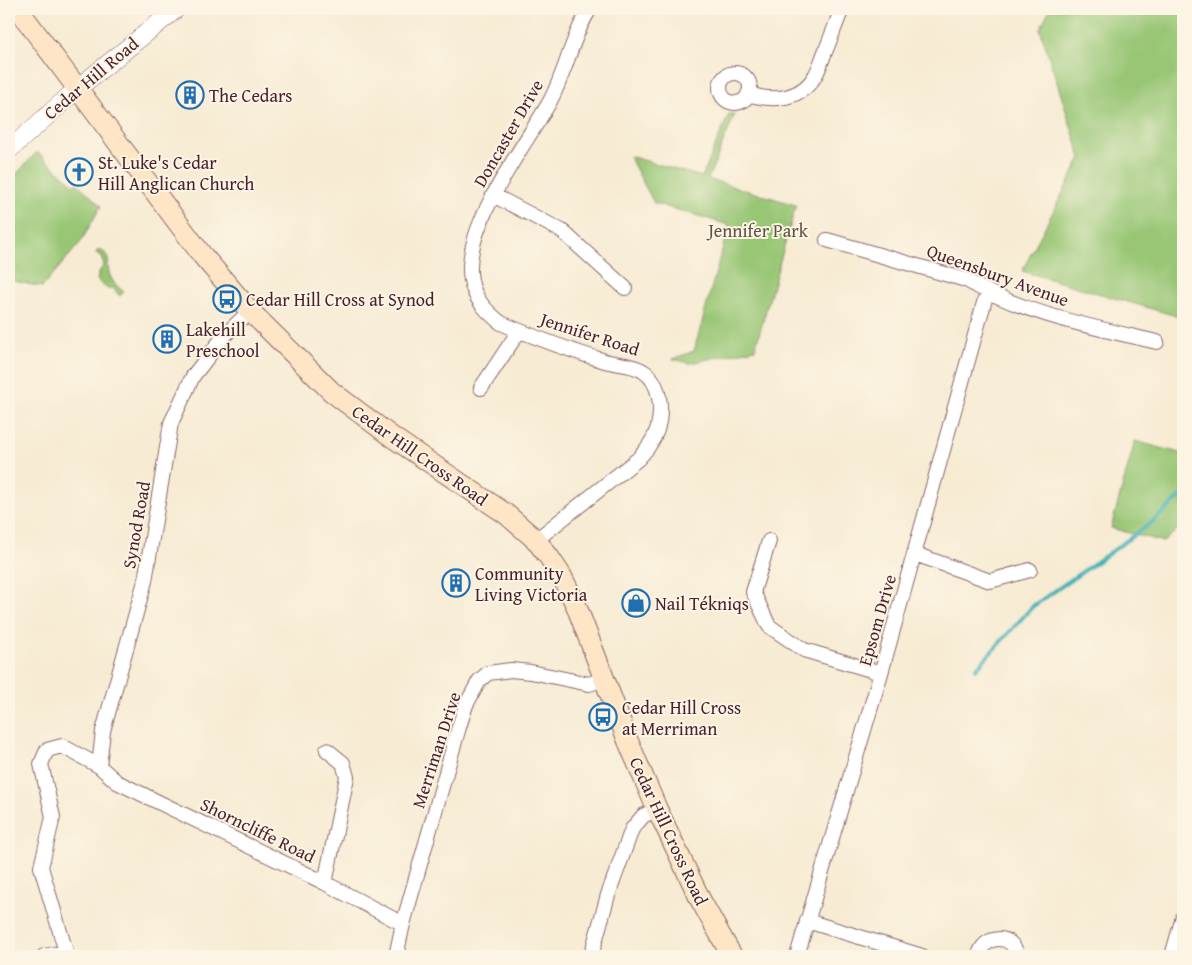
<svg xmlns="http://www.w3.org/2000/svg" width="1192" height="965" font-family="'Gentium Book Plus',serif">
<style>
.green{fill:#98c674;stroke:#717250}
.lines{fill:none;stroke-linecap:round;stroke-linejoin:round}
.stream{stroke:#42b2b8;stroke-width:4}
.minor-casing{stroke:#876666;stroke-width:16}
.tertiary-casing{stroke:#876666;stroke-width:19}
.secondary-casing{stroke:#876666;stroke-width:22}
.minor{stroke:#fff;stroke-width:14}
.tertiary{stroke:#fff;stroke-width:18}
.secondary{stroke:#fde5c5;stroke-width:20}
.labels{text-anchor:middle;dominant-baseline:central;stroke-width:4;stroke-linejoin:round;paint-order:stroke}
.street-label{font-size:18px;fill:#4a1f2b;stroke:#fcf5e5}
.poi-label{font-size:18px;fill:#4a1f2b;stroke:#fcf5e5;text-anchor:start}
.park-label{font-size:18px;fill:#615141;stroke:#fcf5e5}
</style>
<rect width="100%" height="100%" fill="#fcf5e5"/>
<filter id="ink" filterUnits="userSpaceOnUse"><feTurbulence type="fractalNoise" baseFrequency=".02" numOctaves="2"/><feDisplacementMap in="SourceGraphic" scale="10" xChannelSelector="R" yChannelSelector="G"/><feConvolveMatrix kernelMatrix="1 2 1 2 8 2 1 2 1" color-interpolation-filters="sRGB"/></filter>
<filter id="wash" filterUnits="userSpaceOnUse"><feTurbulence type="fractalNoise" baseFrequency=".0096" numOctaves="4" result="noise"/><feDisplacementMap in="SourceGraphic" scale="20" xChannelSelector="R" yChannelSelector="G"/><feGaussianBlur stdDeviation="1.12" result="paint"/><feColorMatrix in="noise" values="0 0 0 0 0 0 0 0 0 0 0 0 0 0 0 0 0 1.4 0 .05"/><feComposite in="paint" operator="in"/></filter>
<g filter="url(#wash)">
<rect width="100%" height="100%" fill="#f7ebd3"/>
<path class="green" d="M1050,9h133v309l-161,-47 59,-113 -41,-129z
M729,114h6l-27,65 88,26 -41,144 -65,14 -17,-4 21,-8 35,-126 -75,-22 -25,-47 73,21z
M37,152l37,33 3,-2 24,23 -21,37 -38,44 -33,-7v-98z
M98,250c15,3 8,16 12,26 3,7 8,11 14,16l-4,4 -8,-9 -3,3 -12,-10 3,-10 4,-4 -2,-10 -6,-3z
M1135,441l48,13v71l-20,17 -52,-14z"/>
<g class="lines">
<path class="stream" d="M976,669l57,-63 78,-54 41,-30 31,-27"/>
</g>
</g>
<g filter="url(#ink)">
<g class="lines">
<g class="minor-casing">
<path id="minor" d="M720 88a15 15 0 1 1 30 0a15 15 0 1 1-30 0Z
M748,94c26,8 54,6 68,-20 4,-7 6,-15 9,-22 6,-14 11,-29 17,-43
M493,195l69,36 63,57
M827,240l139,40c57,34 127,47 191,62
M481,388l38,-57
M536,540l102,-81c8,-9 15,-17 19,-29 6,-19 4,-48 -14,-59 -12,-8 -28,-6 -41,-11 -34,-10 -68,-23 -101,-37 -14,-11 -27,-24 -30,-43 -10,-52 53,-133 78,-177 17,-30 22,-65 41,-94
M769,541l-16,51 16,34 35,24 77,23
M915,554l75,27 40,-11
M99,766l4,-35 42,-150 26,-158 22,-47 32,-41 25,-24
M325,883l22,-106 -4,-14 -16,-13
M807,921l115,35
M44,956l22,-4 -25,-85 12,-50 -12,-53 6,-14 15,-4 37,20 18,16 208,101 78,41
M396,956l7,-32 56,-197 7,-22 13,-24 9,-8 23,-3 20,2 58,12 15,-5
M591,956l17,-61 24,-66 11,-13 14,-7
M797,956l84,-283 106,-381
M979,956c4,-22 35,-23 38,0
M1172,956l11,-39"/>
</g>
<g class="tertiary-casing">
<path id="tertiary" d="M9,150l69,-62 98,-79"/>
</g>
<g class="secondary-casing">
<path id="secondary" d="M18,9l184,246 48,56 82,81 60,45 114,77 30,26 13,17 12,18 15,30 52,136 29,68 44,92 31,55"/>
</g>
<use href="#minor" class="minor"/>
<use href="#tertiary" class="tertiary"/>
<use href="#secondary" class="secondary"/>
</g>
</g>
<defs>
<g id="building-ring" transform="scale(1.4375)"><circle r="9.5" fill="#fcf5e5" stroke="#1f6fb2" stroke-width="1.5"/><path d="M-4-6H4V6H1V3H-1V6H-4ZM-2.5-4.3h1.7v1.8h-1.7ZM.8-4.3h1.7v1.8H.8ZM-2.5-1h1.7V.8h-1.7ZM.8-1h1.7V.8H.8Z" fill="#1f6fb2"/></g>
<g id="church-ring" transform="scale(1.4375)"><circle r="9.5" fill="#fcf5e5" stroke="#1f6fb2" stroke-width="1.5"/><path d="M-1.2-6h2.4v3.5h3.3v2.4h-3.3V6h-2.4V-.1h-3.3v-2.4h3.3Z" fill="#1f6fb2"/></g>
<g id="bus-ring" transform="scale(1.4375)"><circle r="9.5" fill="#fcf5e5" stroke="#1f6fb2" stroke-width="1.5"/><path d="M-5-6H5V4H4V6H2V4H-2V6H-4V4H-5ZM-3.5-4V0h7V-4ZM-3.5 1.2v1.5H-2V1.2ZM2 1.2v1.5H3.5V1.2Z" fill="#1f6fb2"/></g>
<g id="shop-ring" transform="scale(1.4375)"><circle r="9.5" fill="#fcf5e5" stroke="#1f6fb2" stroke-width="1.5"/><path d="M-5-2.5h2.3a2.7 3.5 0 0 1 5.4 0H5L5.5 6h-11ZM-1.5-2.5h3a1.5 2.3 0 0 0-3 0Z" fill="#1f6fb2"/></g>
</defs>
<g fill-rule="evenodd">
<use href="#building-ring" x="190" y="95"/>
<use href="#church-ring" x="79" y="172"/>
<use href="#bus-ring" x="227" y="299"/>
<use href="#building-ring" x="167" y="339"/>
<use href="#building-ring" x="456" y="583"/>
<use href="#shop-ring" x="636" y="603"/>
<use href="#bus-ring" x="603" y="717"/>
</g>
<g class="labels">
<g class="street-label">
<text transform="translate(91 78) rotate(-40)">Cedar Hill Road</text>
<text transform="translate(508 133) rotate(-60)">Doncaster Drive</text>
<text transform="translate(998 275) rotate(20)">Queensbury Avenue</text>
<text transform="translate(590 334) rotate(18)">Jennifer Road</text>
<text transform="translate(420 455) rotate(35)">Cedar Hill Cross Road</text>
<text transform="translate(136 525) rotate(-80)">Synod Road</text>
<text transform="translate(877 620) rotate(-74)">Epsom Drive</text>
<text transform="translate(436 750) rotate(-72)">Merriman Drive</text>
<text transform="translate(258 830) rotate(26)">Shorncliffe Road</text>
<text transform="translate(669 831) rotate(65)">Cedar Hill Cross Road</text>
</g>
<g class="poi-label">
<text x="209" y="95">The Cedars</text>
<text x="98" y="162">St. Luke's Cedar<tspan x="98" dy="21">Hill Anglican Church</tspan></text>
<text x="246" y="299">Cedar Hill Cross at Synod</text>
<text x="186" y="329">Lakehill<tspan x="186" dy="21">Preschool</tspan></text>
<text x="475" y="573">Community<tspan x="475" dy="21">Living Victoria</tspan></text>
<text x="655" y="603">Nail Tékniqs</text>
<text x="622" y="707">Cedar Hill Cross<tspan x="622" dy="21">at Merriman</tspan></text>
</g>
<g class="park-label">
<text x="758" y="230">Jennifer Park</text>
</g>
</g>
<rect width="1192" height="965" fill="none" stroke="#fcf5e5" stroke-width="30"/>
</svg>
